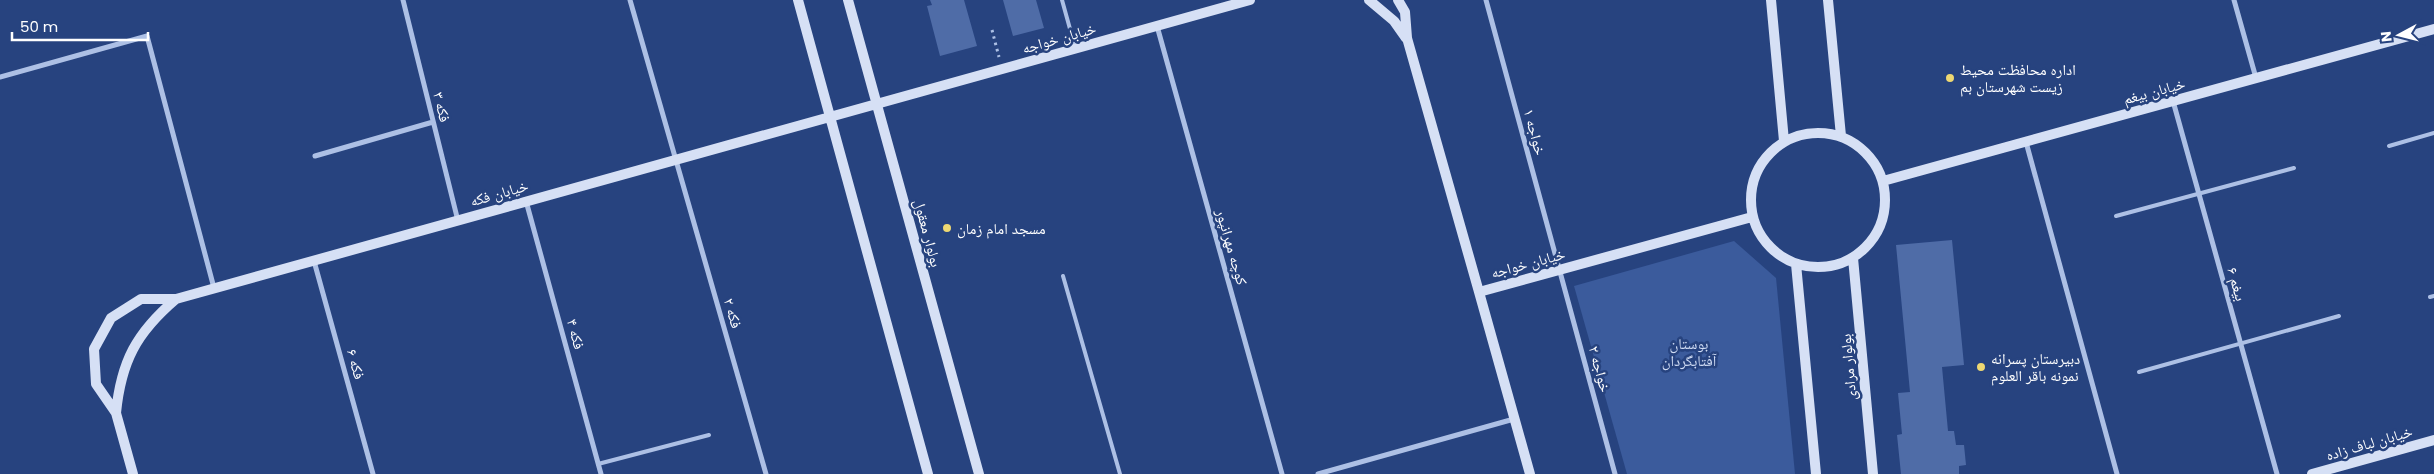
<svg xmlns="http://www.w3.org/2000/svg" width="2434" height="474" font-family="Poppins,'Noto Naskh Arabic',sans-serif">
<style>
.green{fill:#3b5b9c}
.building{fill:#4f6ca7}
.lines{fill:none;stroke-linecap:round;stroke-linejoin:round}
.path{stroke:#adc0e5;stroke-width:3;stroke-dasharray:2.5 4;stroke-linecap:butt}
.lane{stroke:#adc0e5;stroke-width:4}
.street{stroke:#adc0e5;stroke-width:5}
.secondary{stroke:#d6e0f5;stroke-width:10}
.poi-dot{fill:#eed872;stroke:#27437f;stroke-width:2}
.labels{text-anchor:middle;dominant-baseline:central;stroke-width:5;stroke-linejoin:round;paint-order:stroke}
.street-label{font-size:15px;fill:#fff;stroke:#27437f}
.poi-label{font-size:15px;fill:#fff;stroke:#27437f;text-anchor:start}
.park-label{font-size:15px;fill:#d0dcf4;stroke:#27437f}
</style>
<rect width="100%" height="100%" fill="#27437f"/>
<path class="green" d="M1734,241l42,37 19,196h-168l-53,-188z"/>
<path class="building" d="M930,0h34l13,46 -37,10 -13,-50 5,-1z
M1003,0h33l8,28 -31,8z
M1952,240l12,125 -22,2 6,64h6l2,14h8l2,20 -7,1v8h-58l-4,-39 5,-1 -4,-41 12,-1 -14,-147z"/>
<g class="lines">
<path class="path" d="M992,30l7,27"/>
<path class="lane" d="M1062,0l13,47
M2389,146l45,-13
M2116,216l178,-48
M1063,276l57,198
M2430,297l4,-1
M2139,372l200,-56
M598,464l111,-29"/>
<path class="street" d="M403,0l55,221
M630,0l136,474
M1486,0l129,474
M2234,0l22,78
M1157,26l125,448
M0,77l147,-41 67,252
M2173,101l104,373
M2026,142l91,332
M315,156l118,-34
M526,201l75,273
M314,261l59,213
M1318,474l196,-55"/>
<path class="secondary" d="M798,0l130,474
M848,0l131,474
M1369,0l25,21 12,17
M1398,0l7,12 2,26 72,254 273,-75
M1771,0l13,141
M1828,0l13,136
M1751 200a67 67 0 1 1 134 0a67 67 0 1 1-134 0Z
M1883,181l551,-152
M1853,258l20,216
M1796,264l20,210
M1479,292l51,182
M116,413c5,-51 20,-80 60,-114
M133,474l-17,-61 -20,-29 -2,-35 17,-31 30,-19h35l1074,-299
M2312,474l122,-34"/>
</g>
<g class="poi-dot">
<circle cx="1950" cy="78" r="5"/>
<circle cx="947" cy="228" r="5"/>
<circle cx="1981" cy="367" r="5"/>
</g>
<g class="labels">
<g class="street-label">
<text transform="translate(1059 38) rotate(-16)">خیابان خواجه</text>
<text transform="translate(2154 91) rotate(-15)">خیابان بیغم</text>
<text transform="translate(442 107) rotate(76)">فکه ۳</text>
<text transform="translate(1535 132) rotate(75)">خواجه ۱</text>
<text transform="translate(499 193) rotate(-16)">خیابان فکه</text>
<text transform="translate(928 233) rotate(75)">بولوار معقول</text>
<text transform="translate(1232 247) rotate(74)">کوچه مهرانپور</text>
<text transform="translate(1528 263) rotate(-15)">خیابان خواجه</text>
<text transform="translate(2237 284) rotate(74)">بیغم ۶</text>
<text transform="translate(733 313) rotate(74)">فکه ۲</text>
<text transform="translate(576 334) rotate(75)">فکه ۴</text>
<text transform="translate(356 364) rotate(74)">فکه ۶</text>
<text transform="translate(1848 367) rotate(-95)">بولوار مرادی</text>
<text transform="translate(1600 369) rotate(75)">خواجه ۲</text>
<text transform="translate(2369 443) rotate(-16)">خیابان لباف زاده</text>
</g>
<g class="poi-label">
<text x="1960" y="69">اداره محافظت محیط<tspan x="1960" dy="17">زیست شهرستان بم</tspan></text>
<text x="957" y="228">مسجد امام زمان</text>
<text x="1991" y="358">دبیرستان پسرانه<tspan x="1991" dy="17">نمونه باقر العلوم</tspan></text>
</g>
<g class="park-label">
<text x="1689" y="343">بوستان<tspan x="1689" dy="17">آفتابگردان</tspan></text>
</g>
</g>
<g transform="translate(2399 35) rotate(263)" stroke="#27437f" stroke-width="4" paint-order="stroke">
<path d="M0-4L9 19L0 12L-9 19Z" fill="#ffffff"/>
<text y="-8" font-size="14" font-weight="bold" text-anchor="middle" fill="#ffffff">N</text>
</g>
<path d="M12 32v8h136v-8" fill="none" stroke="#ffffff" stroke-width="2.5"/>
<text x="20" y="32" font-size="15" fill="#ffffff" stroke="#27437f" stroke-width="4" paint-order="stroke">50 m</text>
</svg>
